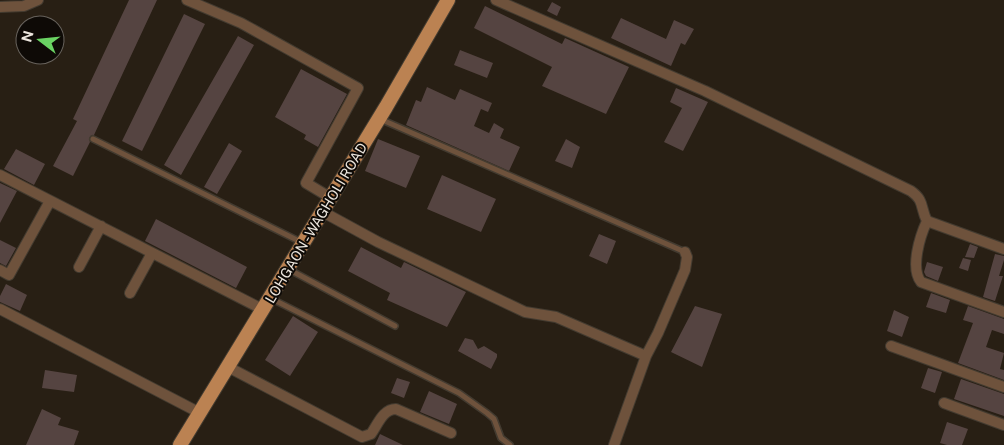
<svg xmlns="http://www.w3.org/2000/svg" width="1004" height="445" font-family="'Public Sans',sans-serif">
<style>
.building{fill:#554441}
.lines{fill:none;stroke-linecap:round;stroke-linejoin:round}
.service-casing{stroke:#433b30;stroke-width:8}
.minor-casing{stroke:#433b30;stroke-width:12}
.primary-casing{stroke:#433b30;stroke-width:16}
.service{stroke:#6e523c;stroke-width:5}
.minor{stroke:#6e523c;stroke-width:10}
.primary{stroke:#bb8252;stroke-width:14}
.labels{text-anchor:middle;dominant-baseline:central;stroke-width:4;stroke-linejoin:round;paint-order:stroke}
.street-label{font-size:14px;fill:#ece6de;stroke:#0e0a06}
</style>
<rect width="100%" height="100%" fill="#281f14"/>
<path class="building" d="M129,0h28l-63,135 -5,3 1,4 -17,34 -20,-10 24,-45 -4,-2z
M552,2l9,5 -4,9 -10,-5z
M485,6l77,38 3,-6 64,29 -23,47 -64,-28 10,-19 -78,-39z
M184,14l21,10 -63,127 -20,-10z
M621,18l45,21 8,-19 20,9 -9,16 -4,-2 -10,23 -60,-28z
M238,36l16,9 -73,130 -17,-10z
M460,50l33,13 -6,15 -33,-13z
M301,69l46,25 -29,53 -14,-8 2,-4 -31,-18z
M427,87l28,13 5,-11 32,14 -4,9 -7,-3 -7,17 15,7 5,-10 10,6 -4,9 20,9 -11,24 -103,-46 10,-25 5,2z
M676,88l32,14 -25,49 -19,-9 18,-34 -12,-6z
M378,139l42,17 -14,32 -41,-17z
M566,139l14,8 -8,21 -17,-7z
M229,143l13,8 -25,43 -13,-7z
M16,149l29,15 -11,21 -30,-16z
M442,175l54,24 -15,33 -54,-23z
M0,183l17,8 -17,32z
M156,219l91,48 -11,21 -91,-47z
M599,234l17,7 -9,23 -18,-8z
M0,240l16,8 -10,18 -6,-3z
M970,244l8,3 -4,11 -9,-1z
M361,247l40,21 3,-6 62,30 -19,35 -60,-27 3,-7 -42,-22z
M995,254l9,2v4l-5,16h4l-8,25 -12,-4z
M963,258l8,2 -3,11 -9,-3z
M927,262l16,5 -5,14 -12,-5 -2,-4z
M6,284l21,11 -7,16 -20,-9v-6z
M931,293l19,7 -4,13 -20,-6z
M695,306l27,8 -20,53 -31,-15z
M968,306l36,13v15l-12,-4 -6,17 18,6 -4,16 4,1v10l-46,-17 15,-40 -10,-3z
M894,310l15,7 -7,20 -15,-6z
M293,316l25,16 -28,44 -25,-16z
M465,338l8,2 5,9 6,-3 13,8v3l-6,12 -33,-18z
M928,368l14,4 -7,21 -14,-5z
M45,370l32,5 -3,17 -32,-4z
M397,378l13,4 -6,16 -13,-5z
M961,379l43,15v22l-50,-17z
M429,391l28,13 -8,20 -29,-12z
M42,409l19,9 -3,7 21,6 -5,14h-48z
M947,422l21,7 -6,16h-15l-7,-2z
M380,434l23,11h-28z"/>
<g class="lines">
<g class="service-casing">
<path id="service" d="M380,119l305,133
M93,139l210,104
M288,269l107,57
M272,299l187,94 28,20 7,6 7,19 9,7"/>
</g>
<g class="minor-casing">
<path id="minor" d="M187,0l54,23 117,65 -52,95 25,15
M496,0l209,91 206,100c14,10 9,17 16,30l77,28
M0,7l24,-1 14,-6
M0,175l264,135
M323,212l55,30 147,70 31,5 90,39 12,-23 27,-63 2,-13 -2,-5
M927,221c-7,15 -17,47 -6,61l83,30
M79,267l22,-41
M0,270l9,5 41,-74
M130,293l22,-40
M0,309l200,104
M891,346l113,41
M228,367l134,70 9,-3c7,-10 12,-25 25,-25l55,24
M944,403l60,22
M614,445l32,-89"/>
</g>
<g class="primary-casing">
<path id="primary" d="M180,445l206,-338 62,-107"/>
</g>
<use href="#service" class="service"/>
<use href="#minor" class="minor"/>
<use href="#primary" class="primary"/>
</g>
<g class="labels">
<g class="street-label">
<text transform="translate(316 223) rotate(-59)">LOHGAON - WAGHOLI ROAD</text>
</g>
</g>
<g transform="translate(40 40) rotate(286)"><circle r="24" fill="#0e0a06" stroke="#67625c"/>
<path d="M0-4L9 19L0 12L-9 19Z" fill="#6ad363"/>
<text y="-8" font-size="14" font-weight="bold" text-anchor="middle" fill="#ece6de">N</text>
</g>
</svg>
